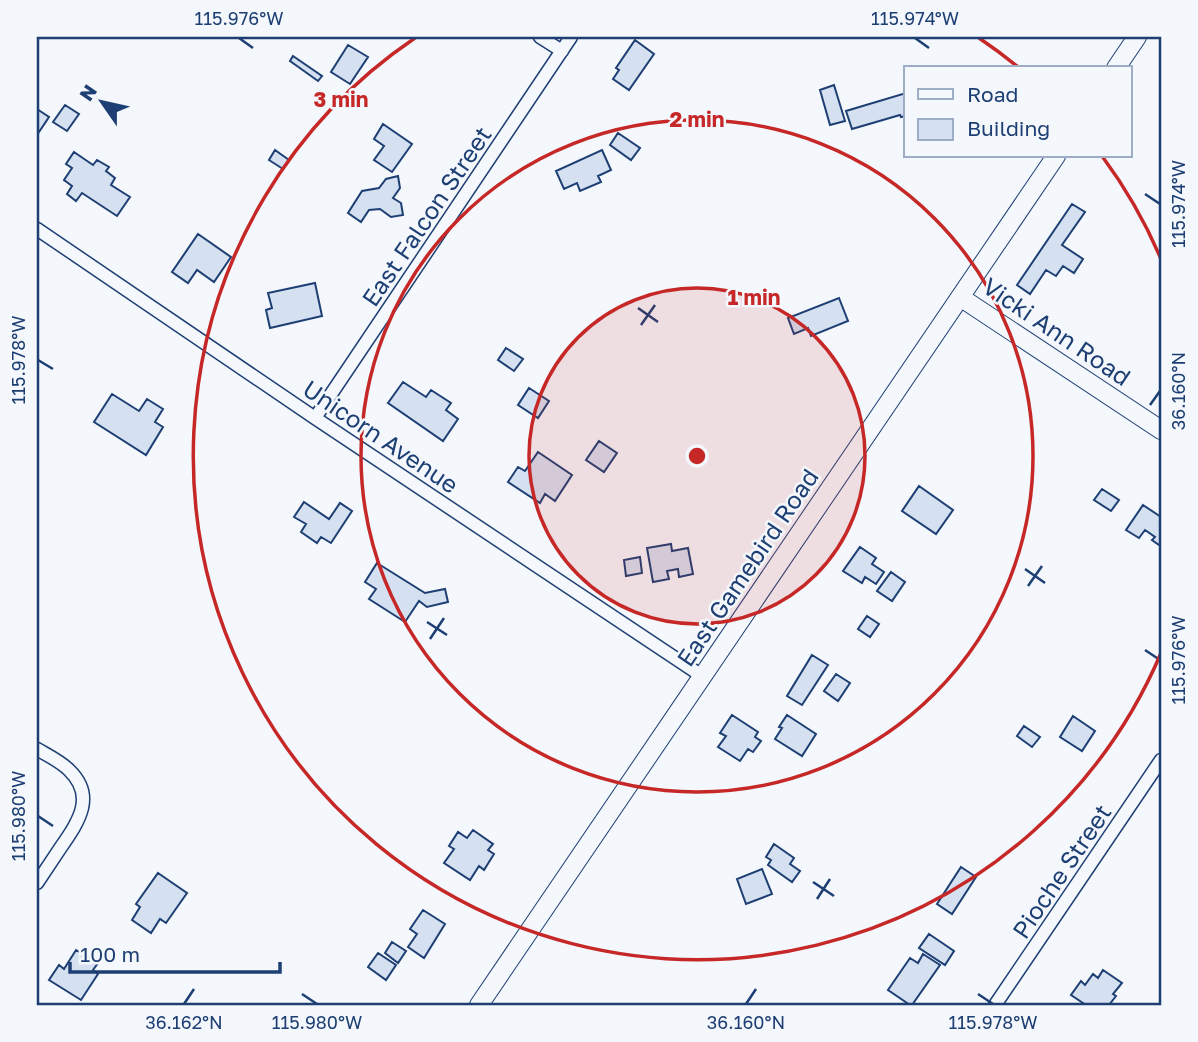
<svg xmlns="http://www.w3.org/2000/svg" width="1198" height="1042" font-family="'Golos Text',sans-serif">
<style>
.building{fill:#d5e0f0;stroke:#1d3f73;stroke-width:2}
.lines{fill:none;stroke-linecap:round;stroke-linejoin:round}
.street-casing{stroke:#1d3f73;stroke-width:15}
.secondary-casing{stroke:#1d3f73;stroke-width:20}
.street{stroke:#f4f7fb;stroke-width:12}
.secondary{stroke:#f4f7fb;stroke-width:18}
.ticks{fill:none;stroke:#1d3f73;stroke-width:2.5}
.ring{fill:none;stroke:#c62828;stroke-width:3.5}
.labels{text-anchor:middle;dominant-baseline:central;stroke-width:5;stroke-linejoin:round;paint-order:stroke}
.street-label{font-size:24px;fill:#1d3f73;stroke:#f4f7fb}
.centre{fill:#c62828;stroke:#f4f7fb;stroke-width:3.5}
.ring-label{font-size:21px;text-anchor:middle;font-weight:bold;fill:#c62828;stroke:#f4f7fb;stroke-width:5;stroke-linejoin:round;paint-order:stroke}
.neatline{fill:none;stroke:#1d3f73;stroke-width:2.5}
.ticks-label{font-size:18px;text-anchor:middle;fill:#1d3f73}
</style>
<rect width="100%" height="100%" fill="#f4f7fb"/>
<path class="building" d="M635,40l19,14 -25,36 -16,-11 6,-9 -3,-2z
M348,45l20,12 -18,27 -19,-12z
M293,56l29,20 -4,5 -28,-20z
M834,85l11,36 -15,4 -10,-35z
M906,93v23l-5,1 -1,-2 -48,14 -6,-18z
M65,105l14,9 -12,17 -14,-9z
M37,109l12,8 -12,18z
M383,124l29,20 -20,28 -18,-12 10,-14 -10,-7z
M618,133l22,15 -9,12 -21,-15z
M275,150l14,10 -6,9 -14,-9z
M602,150l9,20 -13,6 3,6 -21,9 -3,-8 -13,6 -8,-18z
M74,152l19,13 4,-5 12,7 -3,4 9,7 -4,7 19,12 -13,19 -35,-23 -6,8 -9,-7 5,-8 -8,-6 8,-12 -6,-4z
M398,176l2,12 -7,10 8,5 2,12 -12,2 -11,-8 -11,1 -8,12 -13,-9 14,-22 17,-3 7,-9z
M1072,204l13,8 -23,33 21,14 -9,14 -11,-7 -7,10 -10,-6 -16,24 -13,-9z
M198,234l33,23 -17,25 -17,-12 -9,13 -16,-11z
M315,283l7,33 -52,12 -4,-18 6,-2 -4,-15z
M839,298l9,23 -37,15 -3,-8 -14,6 -6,-16z
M506,348l17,11 -9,12 -16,-11z
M403,382l23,15 5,-7 20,13 -5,7 12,9 -15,22 -55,-38z
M529,388l20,13 -11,17 -20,-13z
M112,394l27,17 8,-12 16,10 -8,13 8,5 -17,28 -52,-33z
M599,441l18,12 -13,19 -18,-12z
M538,452l34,23 -17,26 -10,-7 -5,9 -32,-21 10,-15 7,4z
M919,486l34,24 -17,24 -34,-23z
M1102,489l17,11 -8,11 -17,-11z
M304,502l25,17 11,-16 12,8 -21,32 -10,-6 -4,6 -16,-11 5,-8 -12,-7z
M1143,505l18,12v26l-2,2 -7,-5 3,-3 -10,-7 -6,8 -13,-8z
M671,544l1,7 16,-3 5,26 -14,3 -1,-8 -11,2 2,8 -16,3 -6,-34z
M860,547l16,11 -4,6 12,8 -8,12 -11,-7 -3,6 -19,-12z
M640,557l2,16 -16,3 -2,-16z
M377,563l48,30 20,-4 3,13 -21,5 -8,-6 -14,21 -36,-23 7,-10 -11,-7z
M891,572l14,10 -13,19 -15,-10z
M867,616l12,8 -9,13 -12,-8z
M812,655l16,10 -26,40 -15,-9z
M836,674l14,9 -12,18 -14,-10z
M732,715l26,17 -3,5 6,4 -8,11 -5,-3 -8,12 -22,-14 8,-11 -6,-3z
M787,715l29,19 -14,22 -27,-17 7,-11 -3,-1z
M1073,716l22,15 -13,20 -22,-14z
M1024,726l16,11 -8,10 -15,-11z
M473,830l20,14 -5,6 6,4 -10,16 -5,-4 -9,14 -26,-17 10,-14 -5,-3 9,-14 9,6z
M774,844l20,14 -4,6 10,7 -8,11 -24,-17 3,-5 -5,-3z
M961,867l15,10 -24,37 -15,-10z
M762,869l10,25 -26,10 -9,-25z
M158,873l29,20 -21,30 -6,-4 -9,14 -19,-13 8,-13 -4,-3z
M423,910l22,14 -21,34 -16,-11 9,-13 -7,-5z
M929,934l25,17 -9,14 -26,-17z
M392,942l14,9 -8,12 -13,-10z
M76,950l22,13 -5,7 5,4 -17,26 -32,-20 10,-15 5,4z
M378,953l18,12 -10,15 -18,-13z
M923,954l17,11 -28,40h-2l-22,-15 22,-32 8,5z
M1103,970l19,13 -9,11 3,2 -7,9h-23l-15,-10 10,-14 4,4 8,-11 5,4z"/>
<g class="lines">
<g class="street-casing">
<path id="street" d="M540,37l22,14
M37,229l278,189 387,258
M315,418l256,-381
M37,749c10,6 23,12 32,21 27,26 10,51 -8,77 -8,12 -16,24 -24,36
M995,1005l166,-245"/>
</g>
<g class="secondary-casing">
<path id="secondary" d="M1116,68l21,-31
M960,297l201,133
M479,1005l577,-849"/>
</g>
<use href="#street" class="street"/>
<use href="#secondary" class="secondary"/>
</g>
<path class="ticks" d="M239,38l14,10M915,38l14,10M1145,194l15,10M638,308l20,14M641,325l14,-20M38,360l15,9M1150,405l10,-14M1025,569l20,14M1028,586l14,-20M427,622l20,13M430,639l14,-21M1145,650l15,10M38,816l15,10M813,882l21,14M817,899l13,-20M302,994l15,10M978,994l15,10M184,1004l10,-15M746,1004l10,-15"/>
<circle cx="697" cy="456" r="168" fill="#c62828" fill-opacity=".12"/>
<g class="ring">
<circle cx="697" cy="456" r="168"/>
<circle cx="697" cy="456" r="336"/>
<path d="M1161 653A504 504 0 1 1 415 38M979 38A504 504 0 0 1 1018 67M1102 156A504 504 0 0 1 1161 259"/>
</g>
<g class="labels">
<g class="street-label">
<text transform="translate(426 216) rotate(-56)">East Falcon Street</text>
<text transform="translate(1057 331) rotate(34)">Vicki Ann Road</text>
<text transform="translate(381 436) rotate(34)">Unicorn Avenue</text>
<text transform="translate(747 567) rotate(-56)">East Gamebird Road</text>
<text transform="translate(1061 871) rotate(-56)">Pioche Street</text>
</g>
</g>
<circle cx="697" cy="456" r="10" class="centre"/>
<g class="ring-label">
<text x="341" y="107">3 min</text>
<text x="697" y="127">2 min</text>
<text x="754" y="305">1 min</text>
</g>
<rect width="1198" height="1042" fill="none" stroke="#f4f7fb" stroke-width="77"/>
<rect x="904" y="66" width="228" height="91" fill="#f4f7fb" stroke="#9eadc5" stroke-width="2"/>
<rect x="918" y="89" width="35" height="10" fill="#f4f7fb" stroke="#9eadc5" stroke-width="2"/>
<text x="967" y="102" font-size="21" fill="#1d3f73">Road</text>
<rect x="918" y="119" width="35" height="21" fill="#d5e0f0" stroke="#9eadc5" stroke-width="2"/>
<text x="967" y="136" font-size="21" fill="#1d3f73">Building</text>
<g transform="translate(102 102) rotate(304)" stroke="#f4f7fb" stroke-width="5" paint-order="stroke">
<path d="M0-5L12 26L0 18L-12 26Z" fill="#1d3f73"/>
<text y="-10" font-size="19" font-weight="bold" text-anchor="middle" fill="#1d3f73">N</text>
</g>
<path d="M70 962v10h210v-10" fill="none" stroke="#1d3f73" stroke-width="3.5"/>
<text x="80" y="962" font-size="21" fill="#1d3f73" stroke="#f4f7fb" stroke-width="5" paint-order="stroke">100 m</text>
<rect x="38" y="38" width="1122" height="966" class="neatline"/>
<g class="ticks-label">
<text x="239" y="25">115.976°W</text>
<text x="915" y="25">115.974°W</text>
<text transform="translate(1179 204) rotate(-90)" y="6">115.974°W</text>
<text transform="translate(19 360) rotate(-90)" y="6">115.978°W</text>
<text transform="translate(1179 391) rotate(-90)" y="6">36.160°N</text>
<text transform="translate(1179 660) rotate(-90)" y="6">115.976°W</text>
<text transform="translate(19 816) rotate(-90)" y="6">115.980°W</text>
<text x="184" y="1029">36.162°N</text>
<text x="317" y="1029">115.980°W</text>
<text x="746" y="1029">36.160°N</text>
<text x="993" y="1029">115.978°W</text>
</g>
</svg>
